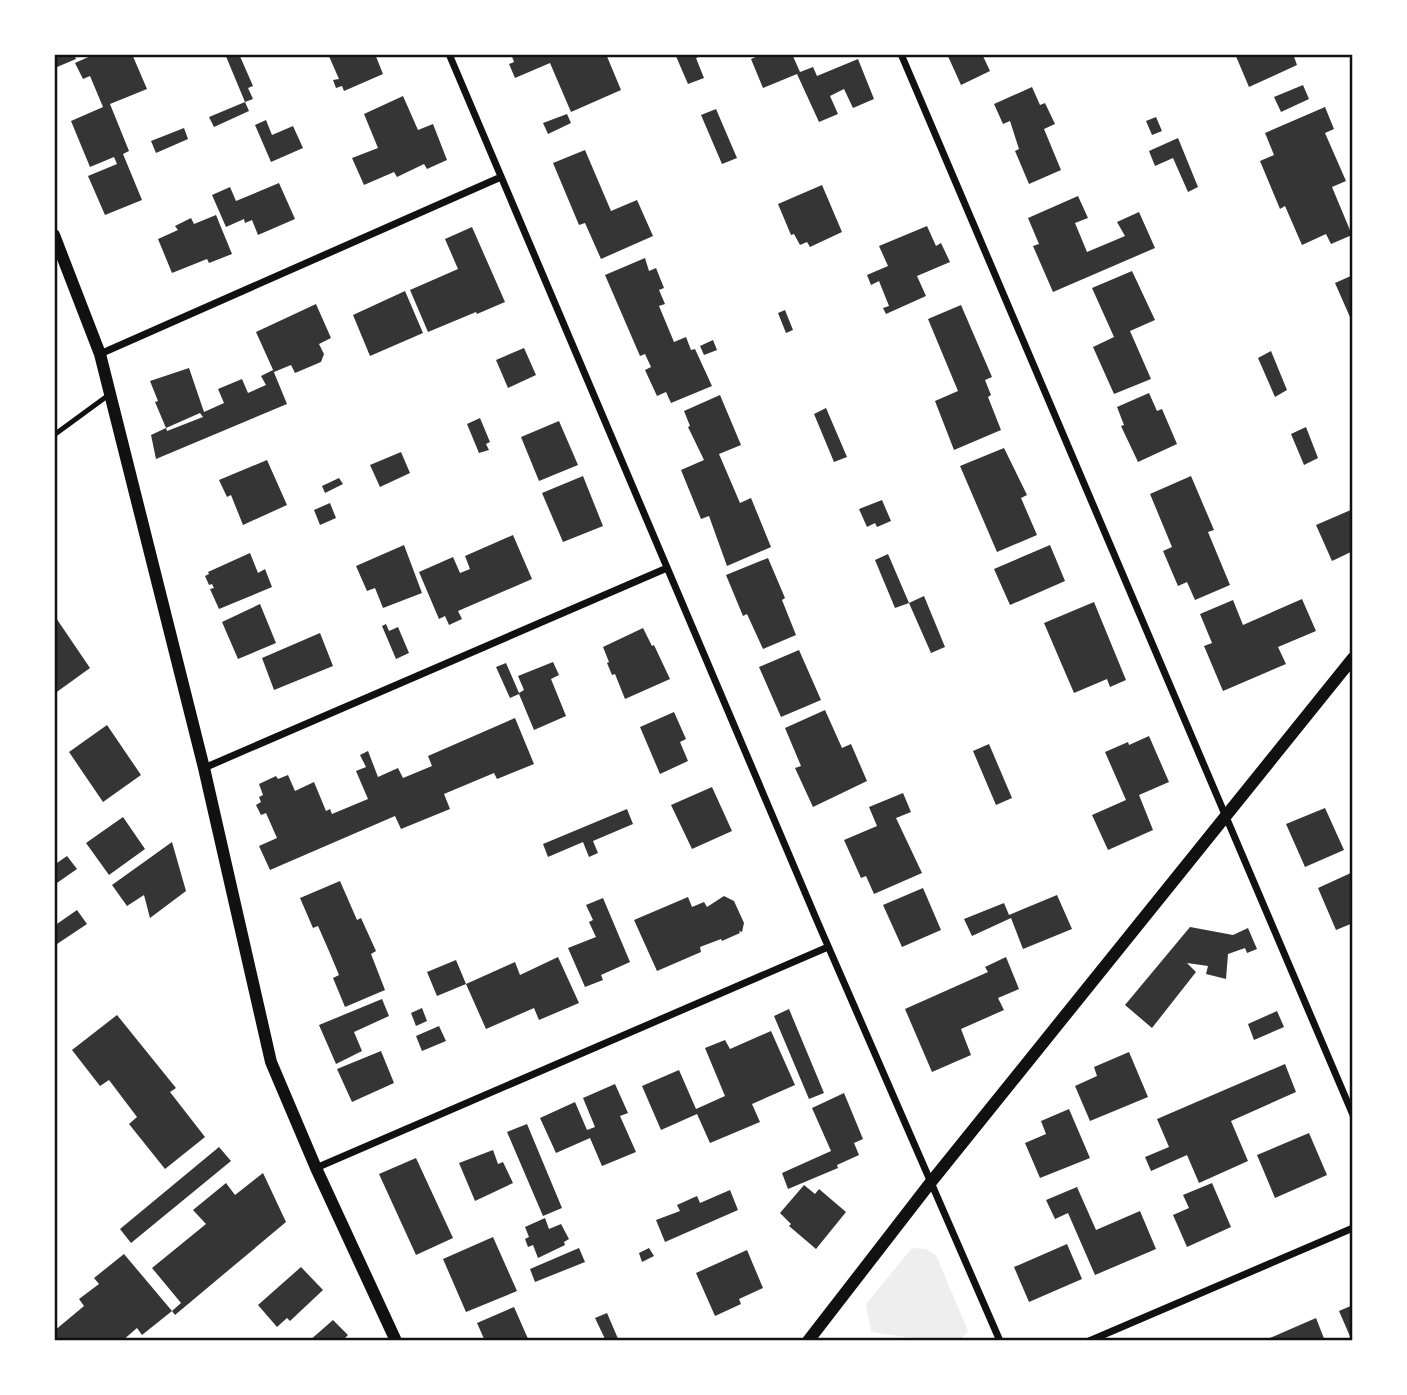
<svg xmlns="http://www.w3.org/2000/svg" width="1407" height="1395" font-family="'Asap Condensed',sans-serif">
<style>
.green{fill:#eee}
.building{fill:#353535}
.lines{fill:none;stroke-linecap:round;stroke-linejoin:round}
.service{stroke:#111;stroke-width:5}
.minor{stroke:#111;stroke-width:7}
.tertiary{stroke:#111;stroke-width:12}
.neatline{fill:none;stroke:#111;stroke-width:2.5}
</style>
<rect width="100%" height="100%" fill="#fff"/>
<path class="green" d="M912,1248l14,1 10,6 32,76 -9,10h-25l-63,-9 -5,-28z"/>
<path class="building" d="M54,54h20l2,5 -19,8z
M95,54h37l15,35 -37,15 19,47 -6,3 19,46 -37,15 -17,-39 29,-12 -3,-7 -24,10 -19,-46 32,-14 -13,-31 -7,3 -8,-16z
M225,54h14l14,32 -5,2 5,11 -8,3z
M328,54h47l8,20 -39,17 -2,-5 -6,2 -3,-8 6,-1z
M511,54h95l15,36 -50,22 -21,-49 -35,15 -6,-14 5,-2z
M675,54h30l-9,4 8,20 -16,6z
M763,54h29l8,18 13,-5 4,9 41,-17 16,40 -21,9 -9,-19 -14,7 8,18 -19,8 -22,-48 -34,14 -12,-29z
M947,54h35l8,17 -29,14z
M1235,54h58l4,11 -48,22z
M1303,85l6,14 -28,13 -7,-15z
M1032,87l8,18 5,-2 10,21 -11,5 17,41 -32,14 -14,-33 4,-2 -9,-28 -7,3 -9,-20z
M403,96l15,34 15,-6 14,36 -20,9 -3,-5 -27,13 -3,-5 -30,13 -12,-27 26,-10 -14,-34z
M245,102l4,9 -35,16 -5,-10z
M1325,107l9,22 -9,4 21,48 -14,6 20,48 -21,9 -5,-10 -24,11 -17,-39 -5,3 -20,-48 14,-6 -9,-22z
M716,109l21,49 -15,6 -21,-49z
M567,114l4,9 -23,11 -5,-11z
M1156,117l6,14 -10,4 -6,-14z
M266,120l6,15 21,-9 10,22 -32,14 -16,-37z
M184,128l4,11 -32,14 -5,-12z
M1178,138l20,49 -10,5 -15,-34 -18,8 -6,-15z
M585,150l26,61 26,-11 16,36 -52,23 -16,-36 -6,2 -26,-62z
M279,183l16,36 -37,16 -6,-15 -7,3 -1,-4 -18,8 -14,-32 18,-8 6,14z
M822,185l20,47 -32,15 -3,-5 -7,3 -6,-11 -3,1 -13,-31z
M1078,196l10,22 -13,5 12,29 38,-16 -8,-14 22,-10 16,36 -102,44 -20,-46 6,-2 -11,-26z
M216,215l16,39 -23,9 -2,-4 -35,14 -14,-34 20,-9 -3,-4 16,-8 3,6z
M927,226l9,20 5,-3 9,19 -33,14 9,20 -40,18 -3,-6 6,-2 -10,-25 -8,4 -4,-10 21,-9 -9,-20z
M472,227l33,75 -28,12 -1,-2 -48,20 -18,-42 48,-21 -13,-30z
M645,258l4,13 7,-3 8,20 -5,2 6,14 -6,2 15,36 12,-5 5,13 4,-1 17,37 -41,17 -5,-11 -9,4 -12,-26 6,-3 -6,-13 -5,2 -35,-81z
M1132,271l23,49 -25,11 21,48 -37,15 -21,-47 21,-10 -22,-49z
M1353,275v49l-18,-41z
M405,291l18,42 -53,23 -17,-41z
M316,304l15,34 -12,6 5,10 -3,8 -26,11 -4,-8 -17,7 -18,-40z
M961,305l31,72 -7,3 6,15 -3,2 13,33 -47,20 -19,-49 23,-10 -30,-72z
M785,310l8,20 -7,3 -8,-20z
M713,340l4,10 -13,5 -4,-9z
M524,348l12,27 -28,13 -12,-28z
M1271,351l16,39 -12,7 -17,-39z
M189,368l15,44 20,-9 -6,-14 24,-10 6,14 18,-8 -5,-9 12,-6 14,34 -131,55 -5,-24 15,-7 1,3 36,-14 -3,-4 -34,15 -11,-26 3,-1 -8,-20z
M1149,393l8,18 5,-2 15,35 -39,18 -17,-36 3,-1 -7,-18z
M720,395l21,50 -22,9 21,49 11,-5 20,49 -44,19 -18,-50 -8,3 -20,-49 23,-10 -16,-33 2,-1 -6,-15z
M826,408l21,49 -13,5 -20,-48z
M480,418l10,24 -4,2 3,6 -10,3 -12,-29z
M559,421l19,44 -39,16 -18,-44z
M1306,427l12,31 -14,7 -13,-31z
M1004,448l23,47 -6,3 16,37 -40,17 -37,-86z
M401,452l9,21 -30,14 -10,-22z
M267,460l20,45 -44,20 -12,-30 -4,2 -8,-17z
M583,476l20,50 -40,16 -21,-49z
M1191,476l23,54 -6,2 22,53 -35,15 -8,-18 -9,4 -15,-35 9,-4 -22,-53z
M339,478l4,6 -18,9 -3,-7z
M882,500l9,21 -14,6 -2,-4 -8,4 -8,-18z
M330,503l6,15 -16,7 -6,-15z
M1353,509v42l-21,10 -16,-36z
M513,535l19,44 -74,32 4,8 -13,6 -4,-9 -6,3 -20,-47 34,-15 7,16 10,-4 -5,-13z
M404,545l18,48 -39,15 -8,-20 -8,3 -11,-25z
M1050,545l15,36 -55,24 -16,-36z
M250,553l8,20 7,-4 7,18 -53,22 -9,-20 4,-1 -2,-4 -3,1 -4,-9 4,-2 -1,-2z
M888,554l21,49 -14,5 -20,-48z
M768,558l17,40 -3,2 14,35 -33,14 -16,-35 -4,2 -17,-41z
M924,596l21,51 -14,6 -22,-50z
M1302,599l14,32 -38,16 8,17 -63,27 -19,-45 8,-3 -12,-29 33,-14 10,25z
M1094,602l32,78 -16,7 -3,-8 -33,14 -30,-70z
M260,604l16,39 -38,16 -16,-37z
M54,615l36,53 -36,26z
M386,624l3,7 9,-4 11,26 -13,6 -14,-33z
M643,628l9,18 2,-1 16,34 -45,20 -10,-25 -3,1 -5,-12 2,-1 -6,-15z
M320,633l13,33 -59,24 -12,-32z
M799,650l22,50 -40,17 -22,-50z
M553,662l6,13 -8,4 15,37 -32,14 -15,-36 -9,4 -14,-31 10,-4 13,30 5,-3 -6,-14z
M825,710l17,38 9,-4 16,37 -54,26 -18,-39 6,-2 -16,-38z
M674,712l12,27 -6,3 8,19 -28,13 -20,-47z
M515,718l19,46 -37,15 -3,-6 -50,21 6,15 -49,20 -6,-13 -125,54 -11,-24 18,-8 -11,-25 -5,2 -5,-10 5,-3 -2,-5 4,-2 -4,-11 17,-8 2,3 10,-4 7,16 19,-9 12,29 4,-2 2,5 36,-15 -12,-28 10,-4 -6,-12 8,-4 10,26 20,-9 5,10 29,-12 -4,-10z
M107,725l34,50 -38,27 -34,-50z
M1149,736l20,46 -30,13 14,35 -45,20 -16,-35 34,-15 -21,-48 23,-10 1,3z
M989,744l23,54 -16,7 -23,-54z
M712,787l20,44 -40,18 -21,-44z
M903,793l8,19 -15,6 26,55 -48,21 -8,-18 -5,2 -17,-38 33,-14 -8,-19z
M1325,808l19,42 -39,17 -19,-43z
M627,809l6,15 -40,17 5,12 -9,4 -6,-15 -35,15 -5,-13z
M123,817l22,32 -36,26 -23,-32z
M172,842l14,49 -36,27 -6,-23 -17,11 -15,-21z
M67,856l10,13 -23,16v-20z
M1353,872v51l-17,7 -18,-42z
M340,881l17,39 4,-2 15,33 -5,3 14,36 -40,17 -12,-29 6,-3 -10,-24 -11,-25 -5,2 -13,-30z
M923,888l18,42 -39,17 -19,-42z
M1057,895l15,34 -49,20 -12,-31 -39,18 -8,-17 40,-16 5,12z
M724,896l10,5 10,22 -2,9 -3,-1 1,2 -18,8 -1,-2 -21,8 1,5 -44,19 -23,-51 54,-23 4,10 12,-5 3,5z
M603,898l27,64 -29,13 2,5 -18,7 -17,-39 28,-11 -7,-15 4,-2 -7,-15z
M77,910l10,14 -33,22v-20z
M1190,927l43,8 15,-7 9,21 -10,4 -2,-5 -17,6 -2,25 -20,-5 2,-8 -21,-3 9,9 -44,56 -27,-23z
M558,957l21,46 -40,17 -5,-12 -48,21 -20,-45 49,-22 5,13z
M1006,957l13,32 -21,9 6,12 -43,19 10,26 -39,17 -27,-63 83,-37 -3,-5z
M456,960l10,24 -29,12 -10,-24z
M382,999l7,17 -35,16 8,19 -26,13 -17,-39z
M422,1008l5,13 -11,5 -5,-13z
M789,1009l35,84 -15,6 -35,-83z
M1277,1011l7,16 -30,13 -6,-16z
M117,1015l59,73 -6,4 35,45 -40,32 -36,-45 8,-7 -28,-37 -9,6 -28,-36z
M439,1026l7,15 -24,10 -6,-15z
M771,1031l24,54 -43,19 8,18 -50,21 -13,-29 -36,16 -19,-44 37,-16 17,39 29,-13 -20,-48 20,-8 5,9z
M381,1051l13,32 -42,19 -15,-33z
M1129,1052l19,45 -58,24 -15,-35 22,-10 -3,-9z
M1285,1064l11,28 -65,29 17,40 -49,22 -12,-28 -36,16 -6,-14 24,-10 -12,-28z
M615,1084l13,29 -8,3 16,36 -34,14 -12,-28 -34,15 -16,-35 35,-16 12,28 8,-3 -12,-29z
M844,1093l19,46 -9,4 5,12 -22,10 1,3 -50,21 -6,-16 49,-22 -19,-43z
M1069,1109l21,49 -50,20 -15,-35 21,-9 -5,-13z
M527,1124l35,84 -19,8 -36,-84z
M1309,1133l18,42 -52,23 -18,-43z
M219,1147l12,14 -100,82 -11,-14z
M493,1150l5,14 5,-2 10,21 -38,18 -16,-38z
M416,1158l37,80 -37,17 -37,-81z
M263,1173l23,49 -111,93 -3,-4 9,-8 -29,-35 54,-44 -13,-14 33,-27 9,12z
M1212,1183l19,44 -44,20 -14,-32 16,-7 -6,-13z
M804,1185l11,9 4,-5 27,23 -30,37 -27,-23 2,-2 -11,-11z
M1077,1187l19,43 44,-19 16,38 -61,26 -27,-62 -13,6 -9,-19z
M730,1190l8,20 -73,32 -9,-22 24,-9 -3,-6 20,-9 3,7z
M545,1218l4,11 12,-5 8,15 -5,3 1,3 -27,13 -5,-13 -5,2 -3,-8 4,-2 -4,-10z
M493,1237l24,54 -51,21 -23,-53z
M1067,1244l15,35 -53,23 -15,-35z
M579,1248l6,14 -50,20 -5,-13z
M649,1248l5,8 -12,6 -3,-9z
M747,1250l16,38 -24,11 2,5 -26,12 -19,-43z
M124,1254l48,57 -30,24 -5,-7 -15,13h-68v-10l30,-25 -5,-7 20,-15 -5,-6z
M301,1267l22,23 -33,31 -3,-3 -10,9 -19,-22z
M1353,1305v36h-1l-13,-30z
M514,1307l15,34h-44l-8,-18z
M607,1313l12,28h-13l-11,-23z
M1316,1318l9,23h-62z
M333,1320l15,15 -6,6h-33z"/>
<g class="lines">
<path class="service" d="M54,435l56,-41"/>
<path class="minor" d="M449,54l369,869 182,418
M901,54l452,1061
M100,354l401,-177
M204,768l463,-200
M316,1168l512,-221
M1089,1341l264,-113"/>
<path class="tertiary" d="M54,235l46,119 104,414 67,294 45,106 80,173
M808,1341l123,-159 422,-524"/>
</g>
<rect width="1407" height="1395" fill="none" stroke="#ffffff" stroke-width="112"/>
<rect x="56" y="56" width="1295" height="1283" class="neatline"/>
</svg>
